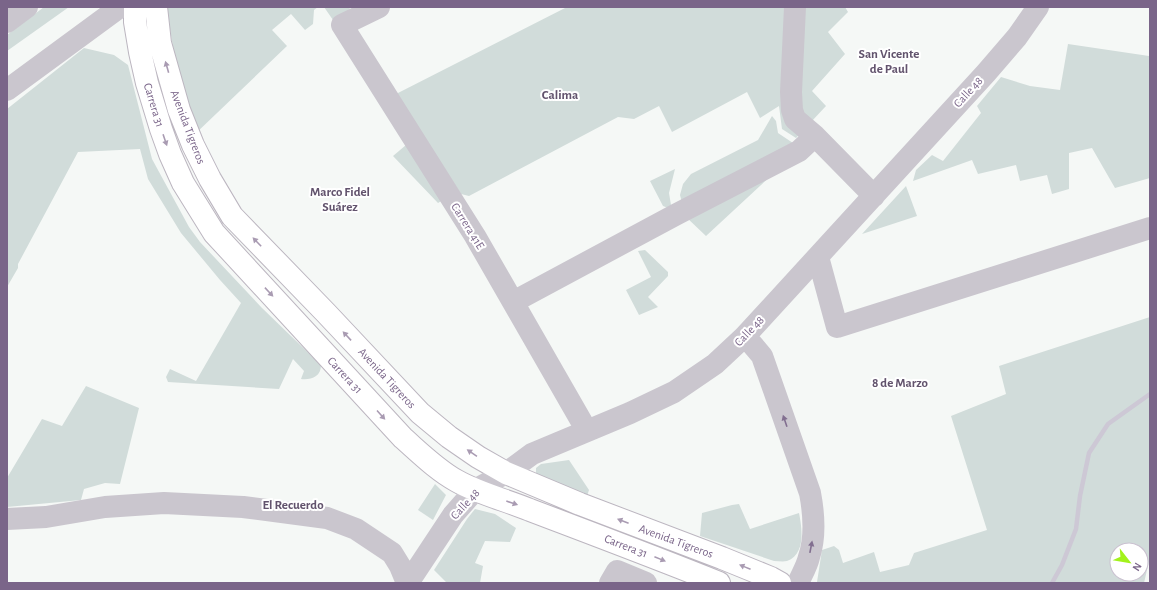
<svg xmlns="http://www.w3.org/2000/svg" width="1157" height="590" font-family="'Alegreya Sans',sans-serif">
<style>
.green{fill:#d1dcda;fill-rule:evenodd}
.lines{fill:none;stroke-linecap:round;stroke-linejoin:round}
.stream{stroke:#cdc8d5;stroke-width:4.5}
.major-casing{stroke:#bcb6c0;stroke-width:24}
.minor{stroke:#cac6ce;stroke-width:22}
.major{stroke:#fff;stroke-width:22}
.oneway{fill:#a99bb2}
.oneway2{fill:#826f90}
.labels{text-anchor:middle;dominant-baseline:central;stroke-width:4;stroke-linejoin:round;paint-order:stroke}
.street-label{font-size:12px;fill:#7a6589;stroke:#fff}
.neighbourhood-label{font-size:13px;font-weight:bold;fill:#62536d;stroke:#fff}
</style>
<rect width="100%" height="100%" fill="#f5f8f6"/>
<path class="green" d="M44,7h25l-62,44v-16z
M167,7h151l-4,3 -1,14 -8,6 -14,-16 -19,16 15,16 -93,89c-12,-42 -22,-85 -27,-128z
M324,7h27l-5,6 -13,7z
M567,7h278l3,5 -20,20 17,22 -33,37 14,15 -30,32 -14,-9 -3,-23 -19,12 -13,-26 -75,40 -13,-26 -25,13 -16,-2 -149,79 -8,-2 -65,-100z
M1068,44l81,12 1,-3v125l-35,10 -23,-40 -23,5v36l-17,5 -5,-19 -27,6 -4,-16 -38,9 -6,-14 -59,21 3,-11 16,-15 11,6 38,-48 -4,-7 24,-29 29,9 30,4z
M84,48l30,7 14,10 24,94 37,68 11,15 62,66 59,57c0,12 -10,15 -20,14l3,-8 -11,-12 -14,30 -111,-7 -2,-5 4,-8 26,12 45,-78 -21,-23 -39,-47 -33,-54 -8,-30 -62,3 -60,112v4l-11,19v-178z
M772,116l4,5 2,12 15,10 -111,60 -2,-8 3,-11 8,-10 67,-34z
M406,145l37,55 -5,3 -45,-47z
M675,169l-6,24 2,12 -3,3 -5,-2 -13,-25z
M776,171l-70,65 -21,-20z
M906,186l11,30 -55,18z
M645,250l23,22v4l-20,21 10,10 -19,8 -13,-25 25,-13 -13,-26z
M1150,317v240l-6,26h-326l-1,-1 5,-32 12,-4 5,4 4,13 31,-11 6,20 29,-7 5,-12 73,-23 -36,-114 55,-22 -7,-28zM1117,550h24v24h-24z
M86,386l53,22 -19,76 -15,-1 -21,6 -3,11 -74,7v-29l35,-59 20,7z
M569,460l20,30 -2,6 -51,-22v-6l5,-4z
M435,484l11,11 -13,25 -15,-10z
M739,504l11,25 49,-16c3,15 7,41 -12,48 -4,1 -9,0 -13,0l-74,-25 2,-23 30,-8z
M475,509l20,5 21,14 -6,14 -25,-1 -10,22 8,3 -3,17h-33l-13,-13 33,-51z"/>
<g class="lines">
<path class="stream" d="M1052,583l10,-18 14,-36 4,-33 9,-43 19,-29 42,-30"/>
<g class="major-casing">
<path id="major" d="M135,7v15l5,30 7,31 14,46 9,25 13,29 31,50 189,205c17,15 34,32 54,43 23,13 49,19 73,29 63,24 127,48 189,73
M156,7l4,36 19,67 14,35 17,34 22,37 94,97 94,100 29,24 29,20 28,16 74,31 142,54 49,20 9,5"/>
</g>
<path class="minor" d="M379,7l-37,18 133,211 112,195
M795,7l-4,85 1,18 3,9 20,17 59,60
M7,22l20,-15
M7,90l113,-83
M818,257l19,70 313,-99
M513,302l164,-88 122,-63 16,-15
M745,336l17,20 48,137c4,21 6,43 -1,64 -2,9 -7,17 -11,26
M7,519l39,-2 59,-10 59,-4 79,4 84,11 29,11 36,24 8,13 7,17
M408,583l45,-68 22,-25 31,-17 26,-19 98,-41 44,-21 41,-28 30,-28 241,-263 31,-36 21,-30
M610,583l7,-12 29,12"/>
<use href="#major" class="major"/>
</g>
<defs><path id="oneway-solid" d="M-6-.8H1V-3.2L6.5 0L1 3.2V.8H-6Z"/></defs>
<g class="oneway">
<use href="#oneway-solid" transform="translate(167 67) rotate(-106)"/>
<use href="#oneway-solid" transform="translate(165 140) rotate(71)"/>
<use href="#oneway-solid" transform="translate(257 242) rotate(-134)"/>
<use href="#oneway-solid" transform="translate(269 292) rotate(47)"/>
<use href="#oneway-solid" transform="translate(347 336) rotate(-133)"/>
<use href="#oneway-solid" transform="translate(381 415) rotate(48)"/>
<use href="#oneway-solid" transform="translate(472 453) rotate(-146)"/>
<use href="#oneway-solid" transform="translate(512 503) rotate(19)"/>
<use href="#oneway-solid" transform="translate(623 521) rotate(-159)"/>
<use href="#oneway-solid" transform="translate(660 559) rotate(22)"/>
<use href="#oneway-solid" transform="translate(745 567) rotate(-158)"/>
</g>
<g class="oneway2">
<use href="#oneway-solid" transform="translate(785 421) rotate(-109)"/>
<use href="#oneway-solid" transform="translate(811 547) rotate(-79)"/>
</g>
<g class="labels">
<g class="street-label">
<text transform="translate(968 92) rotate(-47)">Calle 48</text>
<text transform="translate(154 105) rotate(73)">Carrera 31</text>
<text transform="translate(188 127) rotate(69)">Avenida Tigreros</text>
<text transform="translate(468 226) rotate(58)">Carrera 41E</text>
<text transform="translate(749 331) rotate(-46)">Calle 48</text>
<text transform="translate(345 375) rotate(47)">Carrera 31</text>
<text transform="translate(387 378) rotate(47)">Avenida Tigreros</text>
<text transform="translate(465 504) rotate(-47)">Calle 48</text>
<text transform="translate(676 541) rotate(20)">Avenida Tigreros</text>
<text transform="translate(626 546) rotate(21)">Carrera 31</text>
</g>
<g class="neighbourhood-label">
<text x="889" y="54">San Vicente<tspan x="889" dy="15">de Paul</tspan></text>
<text x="560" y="95">Calima</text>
<text x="340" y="192">Marco Fidel<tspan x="340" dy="15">Suárez</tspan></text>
<text x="900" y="383">8 de Marzo</text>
<text x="293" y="505">El Recuerdo</text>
</g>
</g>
<rect width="1157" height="590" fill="none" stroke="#7a6589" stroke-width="16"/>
<g transform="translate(1129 562) rotate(121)"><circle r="19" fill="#ffffff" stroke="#cac1d0"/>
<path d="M0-3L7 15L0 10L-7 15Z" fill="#a3f21c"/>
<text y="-6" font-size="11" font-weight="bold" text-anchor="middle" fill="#7a6589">N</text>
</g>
</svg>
